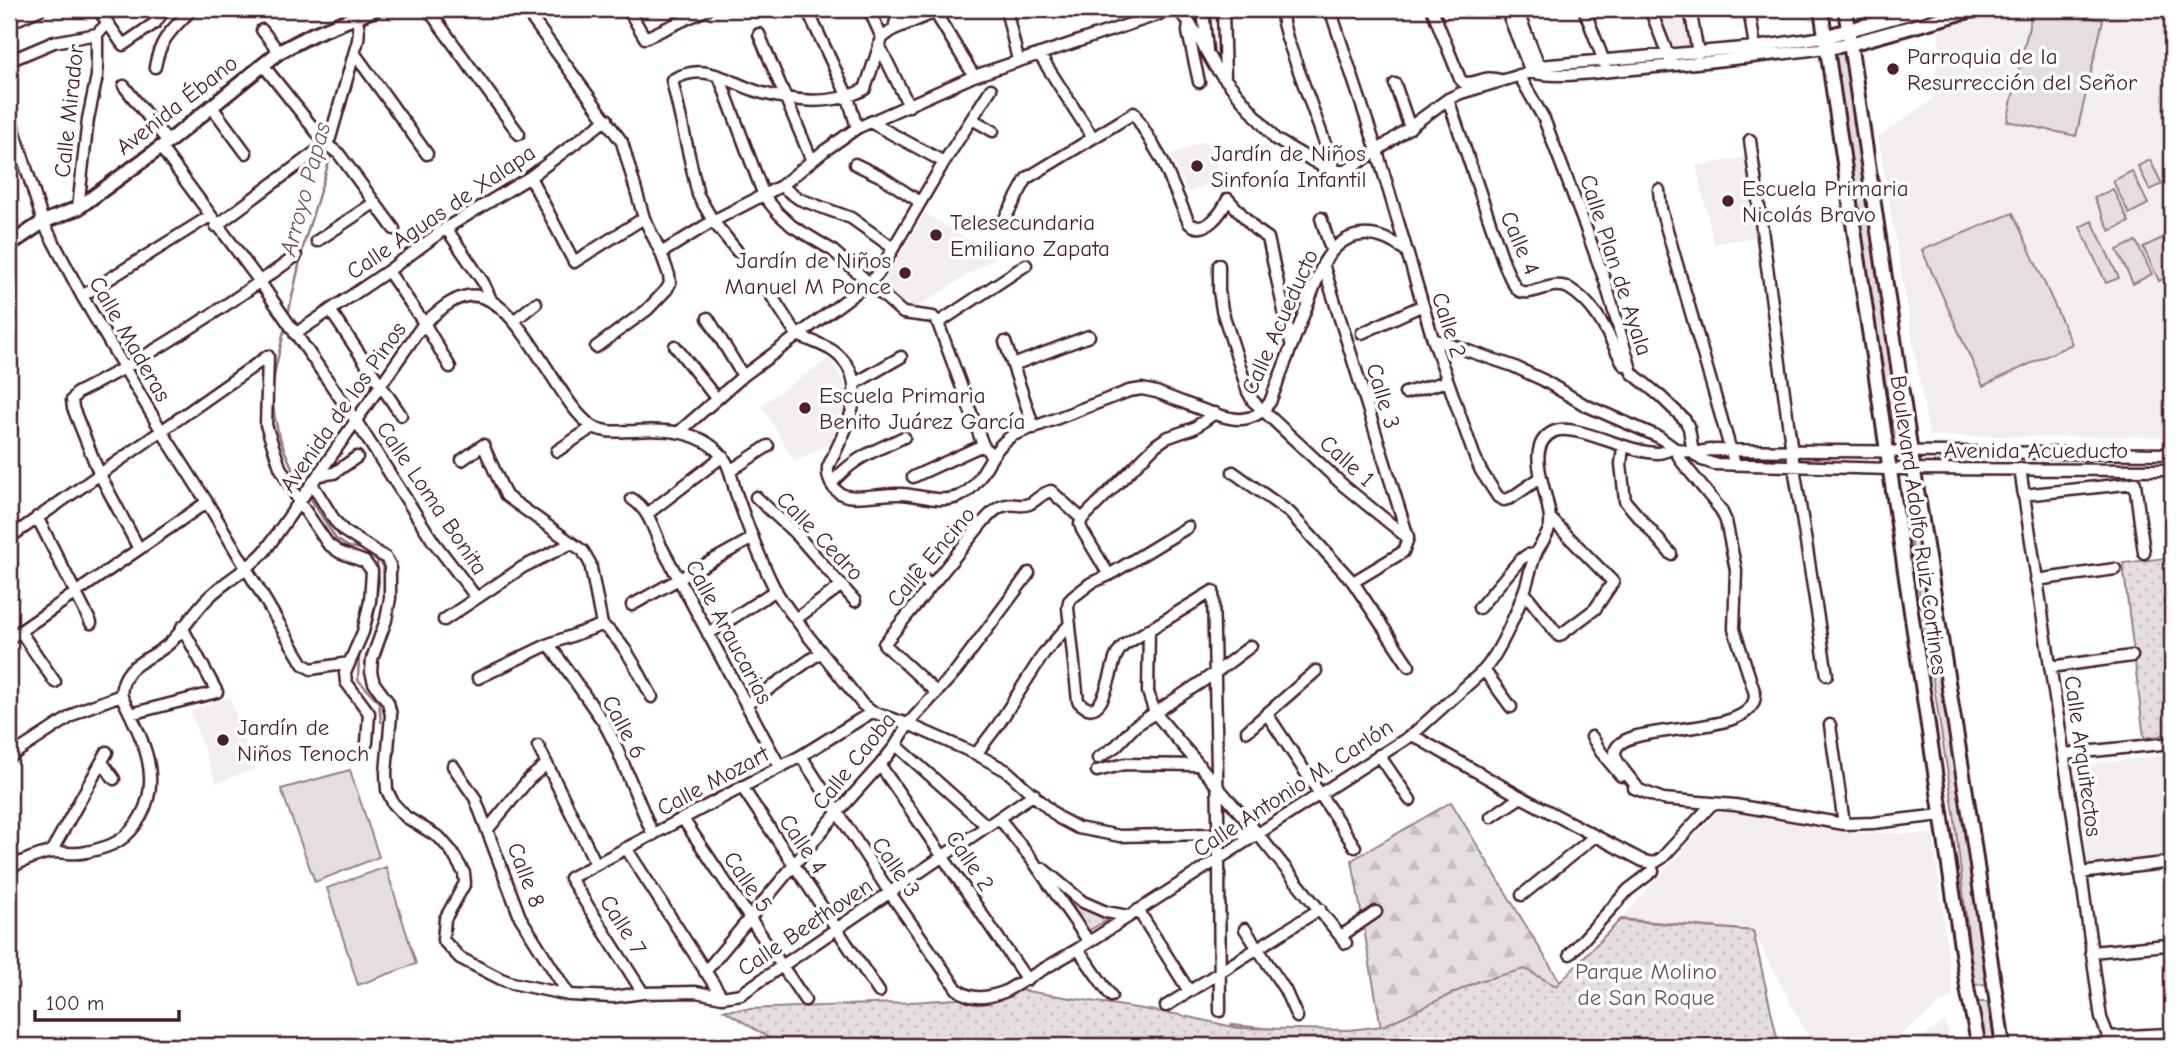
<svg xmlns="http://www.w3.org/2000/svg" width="2181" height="1055" font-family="'Comic Neue',sans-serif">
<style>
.built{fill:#f2eeef}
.grass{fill:#e5dee0;stroke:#987e86;stroke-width:2}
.forest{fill:url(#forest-firs);stroke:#987e86;stroke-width:2}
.park{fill:url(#park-dots);stroke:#987e86;stroke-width:2}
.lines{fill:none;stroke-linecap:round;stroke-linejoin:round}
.stream{stroke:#91787e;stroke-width:2.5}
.minor-casing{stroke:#4a1f2b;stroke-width:15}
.major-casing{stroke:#4a1f2b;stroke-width:18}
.minor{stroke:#fff;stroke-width:10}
.major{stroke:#fff;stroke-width:12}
.poi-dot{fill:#4a1f2b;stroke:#fff;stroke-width:2.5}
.labels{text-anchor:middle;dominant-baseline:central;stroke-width:7;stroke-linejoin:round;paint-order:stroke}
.poi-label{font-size:23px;fill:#4a1f2b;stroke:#fff;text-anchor:start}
.street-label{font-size:23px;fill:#4a1f2b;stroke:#fff}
.park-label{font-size:23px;fill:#714f58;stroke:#fff}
.water-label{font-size:24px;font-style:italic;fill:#74535c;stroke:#fff}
</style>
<defs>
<pattern id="forest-firs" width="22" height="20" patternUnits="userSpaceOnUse" patternTransform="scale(1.75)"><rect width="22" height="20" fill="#e5dee0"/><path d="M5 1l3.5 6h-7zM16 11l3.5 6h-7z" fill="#c6bec0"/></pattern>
<pattern id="park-dots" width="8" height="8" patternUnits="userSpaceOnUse" patternTransform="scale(1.75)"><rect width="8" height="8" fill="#e5dee0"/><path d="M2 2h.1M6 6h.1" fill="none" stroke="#c6bec0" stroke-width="1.8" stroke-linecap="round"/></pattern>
</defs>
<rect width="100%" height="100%" fill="#fff"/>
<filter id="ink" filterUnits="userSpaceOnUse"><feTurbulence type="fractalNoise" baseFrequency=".0143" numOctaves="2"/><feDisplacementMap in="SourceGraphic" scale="14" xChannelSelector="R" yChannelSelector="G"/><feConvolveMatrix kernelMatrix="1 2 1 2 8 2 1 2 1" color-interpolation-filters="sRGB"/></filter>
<g filter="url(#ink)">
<path class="built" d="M1657,9h28l7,41 -19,2z
M2019,9h153v428l-243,-1 -51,-299 55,-38 7,-73z
M1206,140l17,37 -35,16 -17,-38z
M1747,157l8,80 -41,7 -18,-78z
M925,213l71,44 -82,52 -34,-21z
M830,358l13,24 4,13v17l-10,27 -42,23 -34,-57z
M230,697l25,72 -39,14 -26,-72z
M2172,754v100l-83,12 -14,-100z
M1719,810l128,23 86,1 20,161 -68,51h-72l-60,-115 -132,-12z
M1944,1022l11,24h-47z"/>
<path class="grass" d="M2033,9h20l50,11 -27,116 -69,-15z
M1846,48l62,389 -13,1 -31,-179 -30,-209z
M2150,160l12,24 -12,6 -12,-24z
M2132,171l16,33 -19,10 -16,-33z
M2113,189l16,33 -19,9 -16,-33z
M2013,213l59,131 -89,42 -61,-136z
M2092,221l27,57 -13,5 -26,-56z
M2162,238l10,21v15l-13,7 -16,-34z
M2136,241l16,33 -19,10 -16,-34z
M1906,510h10l59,380 12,94 -13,1 -20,-172z
M350,770l29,87 -64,25 -34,-93z
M386,867l30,97 -58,21 -31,-97z
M1977,1002h10l9,44h-11z"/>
<path class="forest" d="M1451,802l114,188 56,-71 132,12 25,115h-529l-17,-21 151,14 -31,-179z"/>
<path class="park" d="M2165,558l7,64v112l-28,4 -21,-175z
M2172,866v78l-9,-77z
M1053,875l29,25 37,14 -31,17z
M1620,920l133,11 26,115h-997l-58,-36 172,-7 76,-5 41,-9 162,25 63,14 111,2 34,-4 96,-45 46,-12 31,17z"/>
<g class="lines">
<path class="stream" d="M334,146l21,-74
M288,315l16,-72 28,-91
M284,331c-3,15 -8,31 -10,47 -6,39 11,80 31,112
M309,496l27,43 13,8 15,2
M372,554l5,6 2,21 -6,38 -14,38 -1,23 21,22 2,20"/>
<g class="minor-casing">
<path id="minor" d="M98,9l25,36 32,-22 10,-14
M428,9l91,125
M525,9l97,133 22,76 17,35 8,22 1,8 -3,6 -20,21 -51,37
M628,9l17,29 63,-29
M807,9l41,88 9,31
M869,9l13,29
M933,9l41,67
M1006,9l12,51
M1203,9l4,41
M1223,9l2,69
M1282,9l1,14 4,15 48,133
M1330,9l47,142 56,188 41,116 7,16 17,26 6,3 7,-2 29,-20
M1432,9l28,70 4,4c15,1 19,-8 36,-3
M1506,9l25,63
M1584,9l21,55
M1650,9l20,51
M1690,9l8,44
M1749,9l7,44
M1517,10l22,56
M1189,22l-1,10 11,50
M9,23l32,-14
M894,29l2,-9 5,-11
M262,30l17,22
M759,34l53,127
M879,45l30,61
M355,54l72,100
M1039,54l54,84
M9,61l45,-19 43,-8
M263,65l63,79 13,10 55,75
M155,67c5,-29 18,-38 37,-58
M1531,72c25,7 64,0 91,-2 68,-6 136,-13 204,-22
M1519,75l25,44 41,107 20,55 27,92 28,23 25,24 4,8 4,25
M719,76l45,120 14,17 14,13 40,24 71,63 30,4 5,6 45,122 9,11
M1395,84l15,44
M124,86l44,56
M1448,99l57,167c3,7 7,18 13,24 12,9 35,-12 52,-1 30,19 38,48 54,76
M212,107l34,46
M9,113l34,109 39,74 79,134 46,72 96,162 8,5 38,-6
M972,119l21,12
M870,122l74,40
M1750,140l44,327 33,208
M161,148l99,134 96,139 77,120 43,56
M855,164l27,13 38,25
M530,177l44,85 70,-44
M781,186l18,13 52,19 42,30
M1659,190l2,19 74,256
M78,208l10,-89 9,-43v-42l10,-10
M1321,218l10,32
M1003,222l24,-44 107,-65 28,47 27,63c16,14 33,-11 39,-24l27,30 13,9 23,105
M216,226l110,-82 4,-6 28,-98c2,-13 0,-21 -8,-31
M446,228l37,54 9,20
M317,241l57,-38
M737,251l-24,-30 -15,-26 -26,-115c34,-19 55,2 87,12 35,10 74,14 106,-3l17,-51 12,-9 49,-20
M661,253l52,-32 68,-35 43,-35 33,-23 117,-52 198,-66 6,1 11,10 26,46 60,72 50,29 10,3h11l31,-20 71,-52 13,-6 70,-21 8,-6 216,-19 69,-10
M1323,264l85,273
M1219,265v26l3,19 26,82 5,9 91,85 64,52
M388,271l36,52 26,44
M769,292l28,43
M82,296l128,-80
M330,310l71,105
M708,318l35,58
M515,320l21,-17
M938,323l88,-58
M1362,333l61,-28
M295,334l93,-63 58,-43 84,-51 77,-58
M797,335c12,5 25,9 36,16 43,31 11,81 -5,116 -1,13 5,26 19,29 13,3 39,-3 54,-2 20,1 40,10 59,2 24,-11 27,-45 53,-61l116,-44 13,-2 14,3c20,7 68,29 86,27 13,-1 21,-7 28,-17l53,-138c20,-35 50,-37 82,-14
M1433,339l80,27 30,14 42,25 74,32 15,11 19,5 17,-3 462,4
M1005,342l29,86
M675,346l41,52
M268,356l-2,69 14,42 20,36 28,41 11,8 26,10 7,9 -2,30 -7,31 -18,41 1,9 23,31 -2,30
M1013,365l76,-29
M854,384l47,-27
M1405,393l43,-12
M679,432l64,-56 126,-93 9,-9 66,-112 47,-73
M1623,447l-2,17 4,37 46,53
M557,451l36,-24
M1693,453l9,7 12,4 175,5 283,1
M462,460l21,-15 23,51 77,55 7,12 12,62c24,18 36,47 50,72
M2020,469l52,340 29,209 11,28
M730,471l38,-25
M1233,472l57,41 63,69 56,84
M319,475l15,-2 23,-16
M913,477l70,-32
M312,484l23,37 9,10 42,27 4,7v33l-4,22 -14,39 -1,13 3,11 14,19 3,13 -5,58 1,17 6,13 13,14 34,21 12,14 12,21 1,10 -20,36 -2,21 17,18 41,21 11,4 57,12 44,2 30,-4 53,-1 26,5 19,-3 293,-200
M831,484c23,-27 42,-32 73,-47
M2023,495l112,-12 9,70
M756,497l41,38 58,66
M632,499c17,11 21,29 29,47l119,221
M647,514l76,-58
M37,517l54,106
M1188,527l-79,48 -18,8 -18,14 -4,4 -1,7 10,93c25,28 32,-29 37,-42 2,-6 5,-10 9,-14l89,-54 6,268 1,152
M9,538l259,-182
M139,549l-40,-76 -26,-65 -1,-8 5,-7c77,-39 150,-87 219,-137
M915,572l16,14
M1109,575l-27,-45 -2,-6 2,-5 74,-74 10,-7 28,-10 21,-15
M2036,580l79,-11
M1353,582l50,-30 5,-14
M1524,592l35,44 36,-27 18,-27 -63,-64
M632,605l121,-67
M1479,608l41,-48 7,-5 9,-1
M796,619l46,-34
M444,620l79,-53 49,-24
M1149,629l-1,63 7,21 102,120 89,110
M20,631l35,51
M708,634l68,-44
M9,639l198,-137
M549,644l55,79 11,21 38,91
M2050,667l82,-11
M1484,670l27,37
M478,678l71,-34 53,-19
M937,693l-53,-49 99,-122c7,-7 14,-16 24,-17 9,-2 16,3 24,-2 7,-4 11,-10 20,-12l31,28
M121,695c2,-34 29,-33 50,-53 14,-14 24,-32 39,-46 18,-17 39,-27 55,-45l159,-228c12,-9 24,-22 39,-26 52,-16 92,106 129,129 13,8 28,5 42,5 30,-2 67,-1 88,25 9,10 10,27 15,40 11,31 23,64 38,93 9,17 23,32 34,48 18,22 35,44 53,67l10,8 36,12 68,30 31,17 52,47 19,10 42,8 137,-3
M746,705l75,-53
M130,714l87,-22 -35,-65
M1267,714l88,133
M1830,725l14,99
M1247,731l69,-60
M1412,735l109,62 122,64 11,2 8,-5 50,-54
M1592,737l9,15 20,24
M896,745l91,81
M538,746l58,118
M976,754l22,-29 46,-72 26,-29
M2064,754l108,-11
M1379,755l31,45
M801,756l89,137 67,96c14,12 30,9 47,3l74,-43 334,-214 72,-65c16,-18 33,-58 41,-81 4,-12 6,-24 11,-36 4,-9 13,-18 14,-28 3,-26 -31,-79 5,-94 20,-8 76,23 104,22 5,-1 10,-3 15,-5l8,14 39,48 5,11 10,49 -2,59 21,65c1,48 -141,24 -140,60 0,8 19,28 24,36
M9,757l72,-47 40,-15
M1098,758l18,-12 19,-20 80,-53 36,-27
M102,762l12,17
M880,765l147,215
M453,766l22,32 45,119 49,78
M1097,771l28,-7 73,1
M742,787l137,205
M1634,788l29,11 72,6 109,19 29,-1 68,-8
M1491,817l30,-20
M999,818l34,43 56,81
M683,819l122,181
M488,829l41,-50 18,-15
M626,848l96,149
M51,852l56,-100
M9,868c12,-6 31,-15 45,-16 11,0 22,3 32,0 26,-5 42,-12 55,-36 23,-42 -2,-83 -20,-121
M1042,868l41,34 23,10 22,4
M2080,873l92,-11
M1522,895l72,-58
M1138,910l51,81
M1245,929l40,61 12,27
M1341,936l35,-24
M1078,949l33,47
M2091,952l76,-7
M1570,954l58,-64 25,-19
M705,972l132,-159 43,-48 16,-20 12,-21 48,-53 73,-98
M643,993l-73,-115 231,-122 71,-44
M1166,1006l154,-97
M2108,1037l60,-3"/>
</g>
<g class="major-casing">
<path id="major" d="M1821,9l147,984 11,53
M1845,9l66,444 60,371 32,222
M1824,37l99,-28
M1826,48l24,-4 126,-35
M9,245l34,-23 35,-14 90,-66 111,-90 34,-18 63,-25"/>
</g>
<use href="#minor" class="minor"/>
<use href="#major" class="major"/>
</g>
</g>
<g class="poi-dot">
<circle cx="1893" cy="69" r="7"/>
<circle cx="1197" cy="166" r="7"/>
<circle cx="1728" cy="201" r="7"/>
<circle cx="936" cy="235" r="7"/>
<circle cx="905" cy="273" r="7"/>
<circle cx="805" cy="408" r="7"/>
<circle cx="223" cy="740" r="7"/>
</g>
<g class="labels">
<g class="poi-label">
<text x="1907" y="56">Parroquia de la<tspan x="1907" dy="26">Resurrección del Señor</tspan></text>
<text x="1211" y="153">Jardín de Niños<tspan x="1211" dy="26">Sinfonía Infantil</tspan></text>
<text x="1742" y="188">Escuela Primaria<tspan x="1742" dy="26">Nicolás Bravo</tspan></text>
<text x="950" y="222">Telesecundaria<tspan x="950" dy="26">Emiliano Zapata</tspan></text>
<text x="891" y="260" text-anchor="end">Jardín de Niños<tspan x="891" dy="26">Manuel M Ponce</tspan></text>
<text x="819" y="395">Escuela Primaria<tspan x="819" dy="26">Benito Juárez García</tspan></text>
<text x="237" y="727">Jardín de<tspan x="237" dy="26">Niños Tenoch</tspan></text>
</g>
<g class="street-label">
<text transform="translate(177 105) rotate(-38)">Avenida Ébano</text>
<text transform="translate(69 111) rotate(-84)">Calle Mirador</text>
<text transform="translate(441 212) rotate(-34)">Calle Aguas de Xalapa</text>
<text transform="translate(1520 243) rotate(67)">Calle 4</text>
<text transform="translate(1616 265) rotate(72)">Calle Plan de Ayala</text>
<text transform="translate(1280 322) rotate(-66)">Calle Acueducto</text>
<text transform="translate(1449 325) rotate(72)">Calle 2</text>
<text transform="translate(130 339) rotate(60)">Calle Maderas</text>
<text transform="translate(1383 396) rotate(73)">Calle 3</text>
<text transform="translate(343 407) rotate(-55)">Avenida de los Pinos</text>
<text x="2036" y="450">Avenida Acueducto</text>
<text transform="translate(1347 461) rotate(42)">Calle 1</text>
<text transform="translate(432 498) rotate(56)">Calle Loma Bonita</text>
<text transform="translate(1919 525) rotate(82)">Boulevard Adolfo Ruiz Cortines</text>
<text transform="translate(820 536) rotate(46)">Calle Cedro</text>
<text transform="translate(931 557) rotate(-50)">Calle Encino</text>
<text transform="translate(729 632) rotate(62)">Calle Araucarias</text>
<text transform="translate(624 727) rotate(62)">Calle 6</text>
<text transform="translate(2083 756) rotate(82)">Calle Arquitectos</text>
<text transform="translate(854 761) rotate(-51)">Calle Caoba</text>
<text transform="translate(713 781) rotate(-28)">Calle Mozart</text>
<text transform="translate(1293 788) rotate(-33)">Calle Antonio M. Carlón</text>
<text transform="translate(803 844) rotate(56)">Calle 4</text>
<text transform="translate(970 861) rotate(56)">Calle 2</text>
<text transform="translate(896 867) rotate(56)">Calle 3</text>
<text transform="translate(526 875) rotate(69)">Calle 8</text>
<text transform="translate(748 882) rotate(56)">Calle 5</text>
<text transform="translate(623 925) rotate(58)">Calle 7</text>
<text transform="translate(805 927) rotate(-34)">Calle Beethoven</text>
</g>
<g class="park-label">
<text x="1646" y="971">Parque Molino<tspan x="1646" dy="26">de San Roque</tspan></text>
</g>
<g class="water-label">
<text transform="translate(305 189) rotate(-75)">Arroyo Papas</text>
</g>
</g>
<rect width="2181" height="1055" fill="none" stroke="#fff" stroke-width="35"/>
<rect x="18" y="18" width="2146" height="1020" fill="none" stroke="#4a1f2b" stroke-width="2.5" filter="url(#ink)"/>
<path d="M35 1010v10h144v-10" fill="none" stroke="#4a1f2b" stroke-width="3.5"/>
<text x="46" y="1010" font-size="21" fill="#4a1f2b" stroke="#ffffff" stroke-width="5" paint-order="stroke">100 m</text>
</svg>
